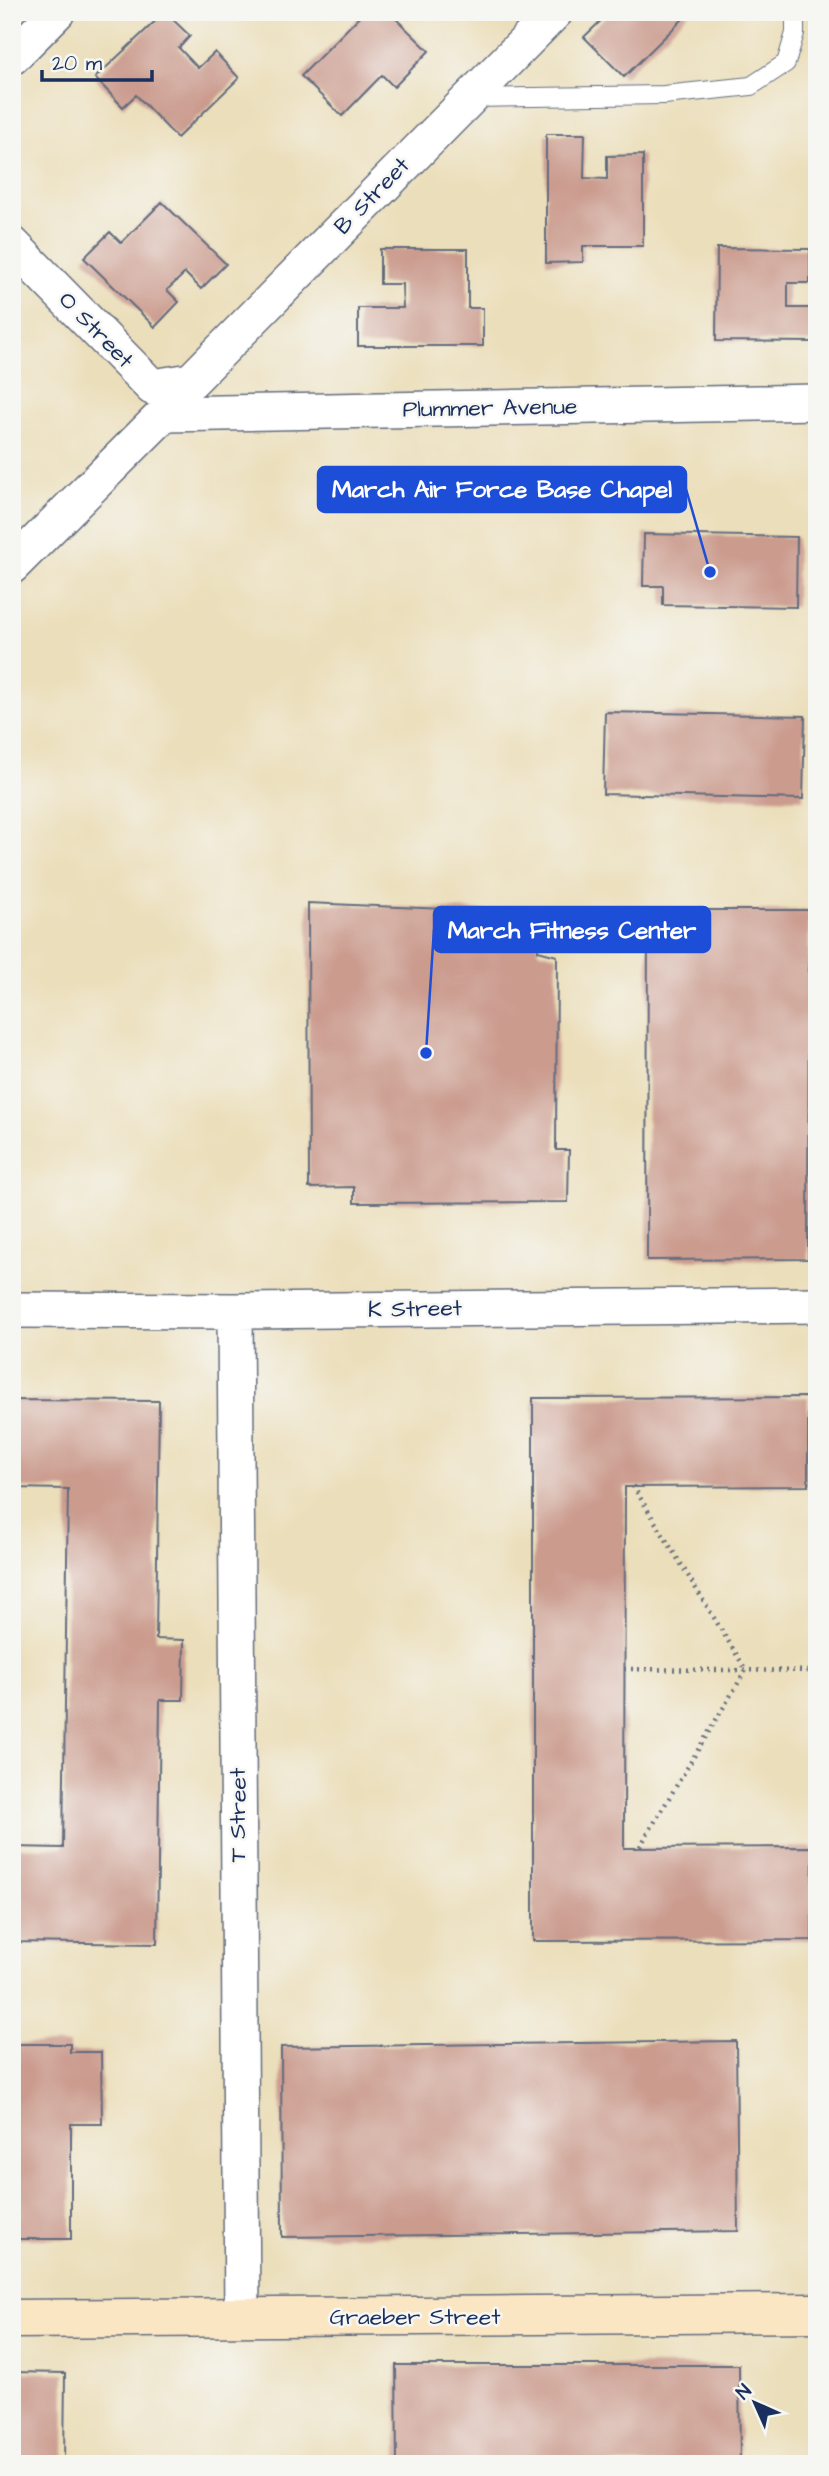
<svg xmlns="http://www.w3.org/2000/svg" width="829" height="2476" font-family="'Architects Daughter',sans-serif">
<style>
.building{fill:#cb9b8e}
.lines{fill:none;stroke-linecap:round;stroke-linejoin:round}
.lane-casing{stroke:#646c7e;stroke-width:20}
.street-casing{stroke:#646c7e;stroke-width:38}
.secondary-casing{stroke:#646c7e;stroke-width:41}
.path{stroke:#646c7e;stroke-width:4.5;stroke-dasharray:2 5;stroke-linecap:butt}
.lane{stroke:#fff;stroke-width:18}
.street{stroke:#fff;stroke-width:35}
.secondary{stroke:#fbe6c4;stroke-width:38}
.labels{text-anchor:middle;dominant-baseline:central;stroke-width:5;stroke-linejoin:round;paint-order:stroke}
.street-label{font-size:23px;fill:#1b2f5e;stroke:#f6f6f2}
.leader{fill:none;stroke:#1d4ed8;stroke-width:2.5}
.callout-dot{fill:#1d4ed8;stroke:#f6f6f2;stroke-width:2.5}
.callout{fill:#1d4ed8;stroke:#1d4ed8;stroke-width:2.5}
.callout-label{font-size:24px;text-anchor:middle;font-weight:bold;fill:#fff}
</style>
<rect width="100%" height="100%" fill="#f6f6f2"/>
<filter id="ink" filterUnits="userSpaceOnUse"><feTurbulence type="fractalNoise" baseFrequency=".0143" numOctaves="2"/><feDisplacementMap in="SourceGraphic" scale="14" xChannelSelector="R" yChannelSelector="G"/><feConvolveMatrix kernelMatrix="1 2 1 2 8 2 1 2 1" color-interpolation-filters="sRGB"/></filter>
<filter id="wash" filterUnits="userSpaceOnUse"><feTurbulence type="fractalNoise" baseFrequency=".00686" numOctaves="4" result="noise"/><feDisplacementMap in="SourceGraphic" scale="28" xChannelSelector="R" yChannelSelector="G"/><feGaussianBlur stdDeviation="1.57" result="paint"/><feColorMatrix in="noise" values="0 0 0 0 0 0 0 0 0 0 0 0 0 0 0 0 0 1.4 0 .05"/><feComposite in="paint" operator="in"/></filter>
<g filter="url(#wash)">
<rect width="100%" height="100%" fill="#ebdeba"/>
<g id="blocks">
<path class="building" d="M165,12l25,24 -11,12 19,20 17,-16 24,26 -62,60 -41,-43 -13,12 -28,-29z
M364,12h25l40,39 -35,36 -12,-12 -40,41 -41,-40z
M610,12h80l-66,65 -40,-40z
M546,134h39l-1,44 23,1v-23l36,-1v91h-60v16l-37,1z
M162,202l64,62 -25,25 -16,-16 -18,17 12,12 -24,25 -71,-69 26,-26 11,11z
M717,248l93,1v34h-22v25h29v34l-101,-1z
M380,249h88v59h15v38h-125v-38h45l-1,-24h-22z
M644,534l153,3 -1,70 -133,-2v-19h-20z
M605,712l200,4 -2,83 -200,-5z
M308,903l230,10v38l19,5 -1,194h13l-1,52 -214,1v-16l-45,1z
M648,910h161l-1,349 -161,1z
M808,1397v89l-183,1 -1,361 189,-1 -1,93 -279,1v-543z
M12,1400l147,1 -3,238 28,1 -1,60h-23l-3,244 -145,-2v-95l51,1 5,-359 -56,-1z
M736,2041l2,190 -456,6 -1,-190z
M12,2044h58v8h31l1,72h-31v115h-59z
M396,2365h343l1,99h-343z
M12,2372l53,1 -1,91h-52z"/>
</g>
</g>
<g filter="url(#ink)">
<use href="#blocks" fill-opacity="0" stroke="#646c7e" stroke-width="2"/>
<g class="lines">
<g class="lane-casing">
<path id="lane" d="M472,98l192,-3 87,-9 35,-23 9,-30v-21"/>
</g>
<g class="street-casing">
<path id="street" d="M12,57l45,-45
M12,244l140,143 39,-6 364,-369
M12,566l152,-152 653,-12
M12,1310l223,1 582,-6
M235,1311l7,1007"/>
</g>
<g class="secondary-casing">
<path id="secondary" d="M12,2319l805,-6"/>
</g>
<path class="path" d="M633,1486l113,184 -107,178
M624,1669l193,2"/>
<use href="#lane" class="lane"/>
<use href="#street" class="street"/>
<use href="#secondary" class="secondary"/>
</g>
</g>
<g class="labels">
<g class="street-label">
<text transform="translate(372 196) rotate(-46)">B Street</text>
<text transform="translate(96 330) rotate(46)">O Street</text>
<text transform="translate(490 408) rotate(-1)">Plummer Avenue</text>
<text transform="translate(415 1309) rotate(-1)">K Street</text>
<text transform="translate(238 1815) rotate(-90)">T Street</text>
<text x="415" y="2317">Graeber Street</text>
</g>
</g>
<path class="leader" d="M710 572L686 489M426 1053L434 929"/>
<g class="callout-dot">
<circle cx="710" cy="572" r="7"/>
<circle cx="426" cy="1053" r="7"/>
</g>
<g class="callout">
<rect x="318" y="467" width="368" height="45" rx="7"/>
<rect x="434" y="907" width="276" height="45" rx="7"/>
</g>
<g class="callout-label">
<text x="502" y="497">March Air Force Base Chapel</text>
<text x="572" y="938">March Fitness Center</text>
</g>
<rect width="829" height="2476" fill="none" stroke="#f6f6f2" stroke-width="42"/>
<g transform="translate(755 2403) rotate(315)" stroke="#f6f6f2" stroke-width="5" paint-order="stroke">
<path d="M0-5L12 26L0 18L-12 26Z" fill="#1b2f5e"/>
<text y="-10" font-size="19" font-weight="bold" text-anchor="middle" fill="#1b2f5e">N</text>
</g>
<path d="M42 70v10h110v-10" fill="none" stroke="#1b2f5e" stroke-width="3.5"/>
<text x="52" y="70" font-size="21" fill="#1b2f5e" stroke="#f6f6f2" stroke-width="5" paint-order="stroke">20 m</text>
</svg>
